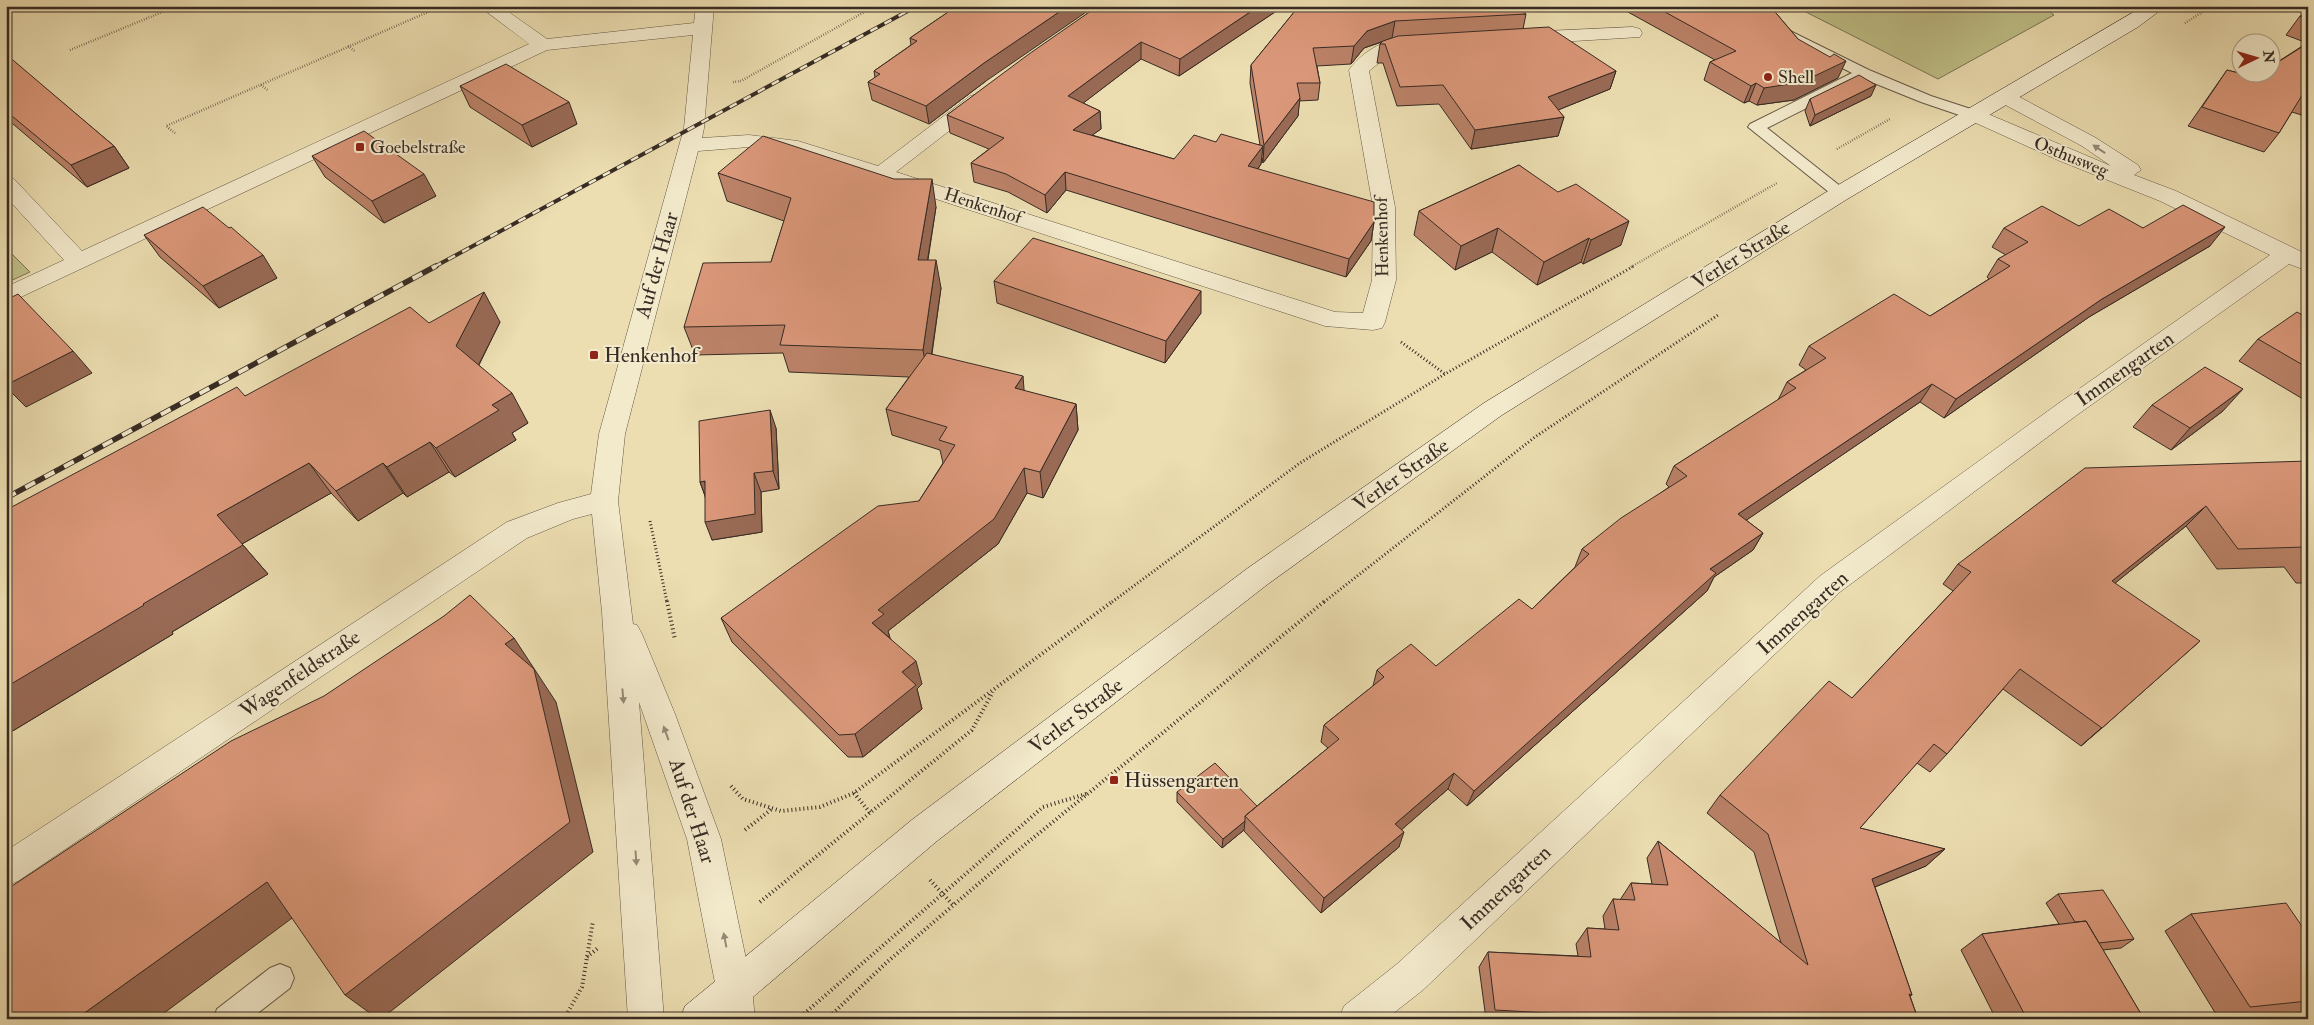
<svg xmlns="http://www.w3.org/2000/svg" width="2314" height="1025" font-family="'IM FELL Double Pica',serif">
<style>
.green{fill:#bfbf87;stroke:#7b7556}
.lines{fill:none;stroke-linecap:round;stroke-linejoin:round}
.lane-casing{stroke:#645847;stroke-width:2}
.street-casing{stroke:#645847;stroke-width:1}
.secondary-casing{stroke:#372b24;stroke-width:1}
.path-far2{stroke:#372b24;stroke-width:2.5;stroke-dasharray:0.5 2;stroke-linecap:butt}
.path-far1{stroke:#372b24;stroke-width:3;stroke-dasharray:1 2.5;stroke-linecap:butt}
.path{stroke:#372b24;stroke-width:4;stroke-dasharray:1 3;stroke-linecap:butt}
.lane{fill:#f3eacc;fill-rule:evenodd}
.street{fill:#f3eacc;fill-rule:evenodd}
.secondary{fill:#f3eacc;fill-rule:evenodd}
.rail-far1-casing{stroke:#372b24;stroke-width:4}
.rail-casing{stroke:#372b24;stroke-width:5.5}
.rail-far1{stroke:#f3eacc;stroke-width:2.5;stroke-dasharray:8;stroke-linecap:butt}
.rail{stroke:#f3eacc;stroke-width:4;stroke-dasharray:11;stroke-linecap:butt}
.wall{fill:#bb8268;stroke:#372b24}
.shaded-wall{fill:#996a55;stroke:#372b24}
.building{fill:#da9779;stroke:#372b24}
.oneway{fill:#958a78}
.poi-dot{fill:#8f2418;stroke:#f3eacc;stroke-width:2}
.labels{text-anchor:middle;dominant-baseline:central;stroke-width:4;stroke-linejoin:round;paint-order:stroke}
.far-poi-label{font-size:18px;fill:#372b24;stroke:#f3eacc;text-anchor:start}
.far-street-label{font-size:18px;fill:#372b24;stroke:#f3eacc}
.street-label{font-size:21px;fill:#372b24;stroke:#f3eacc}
.poi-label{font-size:21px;fill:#372b24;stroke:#f3eacc;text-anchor:start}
</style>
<rect width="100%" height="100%" fill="#ecdeb1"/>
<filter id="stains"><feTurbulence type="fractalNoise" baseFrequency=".004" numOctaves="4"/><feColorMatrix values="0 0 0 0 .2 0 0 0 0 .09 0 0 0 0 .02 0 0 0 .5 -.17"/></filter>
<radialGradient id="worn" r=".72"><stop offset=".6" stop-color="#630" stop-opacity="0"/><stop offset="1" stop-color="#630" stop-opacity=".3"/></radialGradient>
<path class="green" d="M1794,6h249l11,9 -116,64z
M6,248l24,24 -24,11z"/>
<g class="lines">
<g class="lane-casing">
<path id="lane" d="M1778,25l91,45 62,26 49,16 2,3 -2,3h-12l-47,-16 -57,-23 -97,49 82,65 -2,4h-12l-87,-70 2,-3 102,-51 -79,-41 -2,-3 2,-3z
M280,964l10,4 4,10 -4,10 -40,31h-37l4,-10 53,-41z"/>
</g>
<g class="street-casing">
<path id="street" d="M479,6h21l47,33 147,-16 2,-17h18l-10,122 -2,10 47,-3 49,6 80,25 92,-70 7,-2 7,2 3,4 -3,4 -88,68 439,140 28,1 9,-33 1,-73 -24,-137c16,-22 45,-37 72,-30l3,4 -3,4 -31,6 -21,17 26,136 1,73 -11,42 -3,6 -9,2 -48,-4 -530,-173 -46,-6 -51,4 -73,283 -7,67 15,123 4,1 5,9 33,80 46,125 31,149 3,31h-36l-3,-31 -29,-149 -48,-137 25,317h-36l-26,-407 -10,-98 -19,5 -46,19 -509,343 -12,5v-35l501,-329 51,-19 33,-9 8,-60 85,-306 9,-93 -146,15 -541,254v-17l58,-27 -58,-63v-19l8,1 68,72 447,-207z
M1633,27l7,2 2,4 -2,4 -115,7 -7,-2 -2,-4 2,-4 7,-2z
M2005,91l7,2 84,45 42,27 3,5 -7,5 42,16 132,64v16l-19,-7 -212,151 -237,177 -417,398 -37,29h-47l5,-13 53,-42 423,-388 239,-173 211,-148 -110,-54 -100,-40 -93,-42 -3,-4 3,-4 7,-2 7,2 130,55 -29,-20 -84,-45 -3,-4 3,-4z"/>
</g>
<g class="secondary-casing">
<path id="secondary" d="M2144,6h22l-28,21 -289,171 -347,217 -234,169 -331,257 -210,178h-47l5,-13 228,-187 335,-251 236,-165 349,-215z"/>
</g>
<path class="path-far2" d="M2185,23l27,-17
M348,46l8,6
M70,50l107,-44
M733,82l8,-1 134,-75
M261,85l8,6
M175,133l-9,-7 276,-120
M1837,149l53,-30
M1631,267l146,-84"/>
<path class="path-far1" d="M1401,342l44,32
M650,521l17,81
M1112,602l188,-139 145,-89 189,-108
M1324,602l211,-165 183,-122"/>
<path class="path" d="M667,601l8,39
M731,786l12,13 38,12 39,-4 34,-14 259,-192
M854,793l17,21
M745,830l28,-22
M930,880l23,25
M760,902l212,-172 21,-38
M587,957l11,-9
M564,1019l18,-32 11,-66
M798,1019l245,-212 46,-14
M827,1019l59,-56 120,-103 319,-259"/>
<use href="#lane" class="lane"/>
<use href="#street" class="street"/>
<use href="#secondary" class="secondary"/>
<g class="rail-far1-casing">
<path id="rail-far1" d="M434,267l483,-261"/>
</g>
<g class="rail-casing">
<path id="rail" d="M6,498l430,-232"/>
</g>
<use href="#rail-far1" class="rail-far1"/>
<use href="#rail" class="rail"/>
</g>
<path class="wall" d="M957,6l29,75 -57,43 -57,-24 -4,-18 7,-4 -1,-7 37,-26 -1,-7z
M1098,6h186l-105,70 -38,-17 -58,44 17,8 1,18 -9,6 82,24 42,-17 44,3 -10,-62 1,-18 48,-59 227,8 -3,15 93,42 -6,18 -52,21 6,7 -6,19 -87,13 -32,-45 -42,2 -14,-43h-6l3,-19 2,-2 -18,6 -13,16 -34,2 3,17 -2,17 -19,1 -1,15 -35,47 -1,-5 -1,6 -3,5 116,53 -3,19 -25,36 -280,-87 -19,23 -39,-21 -34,-10 -3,-19 18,-14 -39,-16 -3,-18z
M1617,6h153l28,33 40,39 -44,22 -37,5 -8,-4 -5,2 -40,-23 6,-18 5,-2z
M2308,15v102l-16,-5 -13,21 -15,19 -76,-26 39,-56 27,7 53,-34 -21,-8 14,-19z
M6,55l108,91 15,22 -42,19 -81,-69z
M460,86l117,38 -45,23 -62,-40z
M1871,96l-61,30 -5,-15 5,-12z
M312,156l124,40 -52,27 -59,-46z
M1519,165l102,80 -38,19 -2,-2 -44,23 -45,-33 -37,18 -41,-35 5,-24z
M718,173l218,34 -8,53 13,28 -9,66 92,37 52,13 2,26 -35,68 -16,-5 -29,51 -110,87 2,7 32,46 -5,5 5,20 -59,48h-15l-116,-115 -11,-24 198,-117 24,-38 -3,-13 -48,-15 -6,-26 23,-32 -120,-5 -6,-19 -88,2 -11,-28 87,-65 13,-41 -57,-20z
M2079,226l64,2 67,18 -121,71 -145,101 -24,-16 -174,118 17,13 -10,17 -39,27 -7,14 -240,215 -19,-17 -47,41 -2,17 -78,66 -77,-82v-1l-22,18 -45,-46v-10l80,14 71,-58 -7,-6 3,-17 49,-39 4,-16 59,-4 96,-57 43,-42 7,-18 87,-62 -3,-3 8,-18 104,-66 9,-18 19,-12 -7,-5 10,-19 121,-30 59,-37 -2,-2 11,-18 8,-4 -14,-8 12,-19z
M144,235l133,43 -58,30 -59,-51z
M994,281l207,32 -36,50 -168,-60z
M2308,318v84l-69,-41 19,-22z
M500,322l-21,43 49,58 -16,10 4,7 -61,37 -6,-5 -42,25 -4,-4 -45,28 -27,-28 -89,51 26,30 -96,58 1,2 -167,101 239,-339z
M2152,405l71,6 -52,39 -38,-23z
M776,428l3,61 -18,3 1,40 -50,8 -7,-44 -5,-14z
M2308,461v122h-12l-12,-16 -67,2 -31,-43 -71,57 63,77 -97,86 -78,-57 -56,65 -17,18 -13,-9 -57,65 85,21 -19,17 -51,21 37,108 -2,1 8,23h-432l-7,-52 9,-15 90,4 -2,-12 11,-16 18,1 -2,-13 10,-17 7,1 11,-17 21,1 -5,-26 11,-17 123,102 -27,-91 -47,-39 13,-18 132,-97 101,-107 -10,-7 15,-20z
M2058,894l76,45 -13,9 -18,2 41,69h-148l-35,-69 21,-16 77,-10 -13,-21z
M2191,914l117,21v77l-54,7h-35l-54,-88z"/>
<path class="shaded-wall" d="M1068,6h27l-109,75 -57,43 -3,-18 58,-43z
M1259,6h25l-105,70 1,-17z
M1395,21l-3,17 -28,10 -13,16 3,-18 13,-15z
M1141,42v17l-72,55 -1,-18z
M1846,61l-8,17 -44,22 -37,5 7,-17z
M1616,71l-6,18 -67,27 5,-19z
M1756,83l-7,18 -5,2 7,-17z
M1876,85l-5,11 -61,30 5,-11z
M1300,98l-2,18 -35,47 1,-18z
M569,102l8,22 -45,23 -10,-22z
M1100,111l1,18 -27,19 -1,-18z
M1564,117l-6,19 -87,13 4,-19z
M114,146l15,22 -42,19 -16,-22z
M1263,146l-2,18 -14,20 1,-18z
M1065,172l1,18 -19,23 -2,-18z
M424,174l12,22 -52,27 -12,-22z
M932,179l4,28 -13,81 -5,-28z
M1629,221l-8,24 -38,19 8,-24z
M1374,222l-3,19 -25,36 3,-18z
M2225,227l-15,19 -121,71 -145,101 12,-19 146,-100z
M1498,228l-6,24 -37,18 6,-24z
M1589,238l-8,24 -44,23 7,-23z
M263,255l14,23 -58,30 -16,-22z
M936,260l5,28 -13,90 -5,-28z
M1201,291v22l-36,50 1,-22z
M484,292l16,30 -27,54 -17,-30z
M73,351l19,22 -66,34 -20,-20v-2z
M1023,376l2,26 -10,-14z
M1932,384l-12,18 -191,130 9,-18z
M2243,389l-20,22 -52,39 19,-22z
M512,393l16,30 -16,10 4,7 -61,37 -19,-29 56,-43z
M1076,404l2,26 -35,68 -3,-26z
M770,410l6,18 3,61 -6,-18z
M430,442l19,30 -42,25 -20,-30z
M309,463l22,30 -89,51 26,30 -96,58 1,2 -167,101v-48l211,-172z
M383,463l20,30 -45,28 -22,-30z
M1024,468l3,25 -29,51 -110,87 2,7 -18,-15 6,-13z
M754,473l7,19 1,40 -50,8 -7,-18z
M705,481l2,20 -7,-19z
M2206,506l-20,20 -93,75 19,-20z
M1763,533l-10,17 -39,27 -7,14 -240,215 7,-15 236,-222z
M514,638l42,64 37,150 -212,167h-3l-33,-24 160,-351z
M2200,641l-22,19 -97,86 21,-18z
M916,661l6,23 -5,5 5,20 -59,48 -8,-23 47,-62z
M1454,773l-6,16 -57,50 4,-15z
M1245,821l-1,9 -22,18 1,-9z
M1404,832l-5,15 -78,66 3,-15z
M1945,849l-19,17 -71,29 17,-16z
M267,882l36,28 -147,109h-80z"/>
<path class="building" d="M957,6h111l-84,57 -58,43 -58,-24 12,-8 -6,-3 43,-30 -7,-3z
M1098,6h161l-79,53 -39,-17 -73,54 32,15 -27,19 101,29 20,-24 22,7 5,-8 42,12 -15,20 126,36v20l-25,37 -284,-87 -20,23 -39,-21 -35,-11 33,-25 -57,-23 82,-61z
M1299,6h216l11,8 -131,7 -28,10 -13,15 -41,2 7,35h-23l3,15 -36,47 -13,-80z
M1654,6h116l28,33 32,18 4,-3 12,7 -44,21 -38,6 -8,-5 -5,3 -41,-24 26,-11z
M2308,15v4l-8,-3z
M1549,27l67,44 -68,26 16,20 -89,13 -32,-45 -43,2 -15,-43h-5l3,-3 15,-5z
M2308,43v50l-4,-1 -25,41 -77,-26 25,-37 27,7 7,-5h11v-6z
M6,55h1l107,91 -43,19 -65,-54z
M506,64l63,38 -47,23 -62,-39z
M1859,75l17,10 -61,30 -5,-16z
M364,131l60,43 -52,27 -60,-45z
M763,136l131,43h38l-14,81h18l-13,90 -143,-5 5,-20 -101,2 19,-64 68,-1 20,-64 -73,-25z
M1519,165l39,27 18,-8 53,37 -38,19 -2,-2 -45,24 -46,-34 -37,18 -42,-35z
M2183,205l42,22 -123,72 -146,100 -24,-15 -194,130 25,19 -53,36 6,4 -242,218 -20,-18 -59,51 9,8 -80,66 -79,-82 94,-77 -15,-14 60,-48 -7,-7 34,-26 25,22 83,-67 13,10 57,-55 -7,-5 39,-31 66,-42 -13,-10 122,-78 -9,-6 39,-24 -17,-12 85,-52 36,22 80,-50 -12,-7 30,-17 -24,-14 38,-22 37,20 30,-17 34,19z
M203,207l26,21 2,-1 32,28 -60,31 -59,-51z
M1033,238l168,53 -35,50 -172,-60z
M484,292l-28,54 56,47 -20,12 7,5 -63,38 -6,-6 -43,25 -4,-4 -47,28 -27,-28 -92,52 26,30 -100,59 1,1 -138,82v-177l231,-123 8,9 165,-89 19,16z
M18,294l55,57 -67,34v-85z
M2297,312l11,6v50l-50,-29z
M927,353l96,23 -8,12 61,16 -36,68 -16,-4 -30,51 -116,91 6,4 -12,9 44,38 -14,11 14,13 -61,49 -16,1 -118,-117 157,-112 41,-5 36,-56 -16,-5 8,-13 -61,-18z
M2205,367l38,22 -53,39 -38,-23z
M770,410l3,61 -19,2 1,41 -50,8v-41l-5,1 -1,-61z
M2308,461v88l-2,-2 -68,2 -32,-43 -94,75 88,60 -98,87 -82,-59 -73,85 -13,-10 -74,84 85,21 -73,30 40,116 -3,-1 9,25h-205l-43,-2v2h-68l-1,-3 -106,-6 -7,-58 103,5 -4,-29 32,2 -6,-31 22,1 -4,-17 37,2 -10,-44 150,124 -40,-131 -48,-39 109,-114 23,17 119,-126 -13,-8 127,-96z
M470,595l44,43 -9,6 29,25 36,153 -225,173 -78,-113 -191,137h-70v-129l225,-149 93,-45 120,-80z
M1215,763l42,43 -12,10v5l-22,18 -46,-47z
M2103,890l31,49 -35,4 -13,-22 -11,1 -17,-28z
M2286,903l22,32v66l-58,6 -59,-93z
M2086,921l58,98h-117l-45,-85z"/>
<defs><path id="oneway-solid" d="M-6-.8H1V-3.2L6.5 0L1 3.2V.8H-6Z" transform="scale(1.25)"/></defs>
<g class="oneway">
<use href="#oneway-solid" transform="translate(2099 149) rotate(-146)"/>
<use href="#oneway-solid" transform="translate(623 696) rotate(85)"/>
<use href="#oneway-solid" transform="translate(666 733) rotate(-110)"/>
<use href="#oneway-solid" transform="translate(636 858) rotate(86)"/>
<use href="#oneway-solid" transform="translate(725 940) rotate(-101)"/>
</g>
<g class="poi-dot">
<circle cx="1768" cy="77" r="5"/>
<rect x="355" y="142" width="10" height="10" rx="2.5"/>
<rect x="589" y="350" width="10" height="10" rx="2.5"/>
<rect x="1109" y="775" width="10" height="10" rx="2.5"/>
</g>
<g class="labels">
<g class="far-poi-label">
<text x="1778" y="77">Shell</text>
<text x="370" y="147">Goebelstraße</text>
</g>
<g class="far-street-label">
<text transform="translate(2071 157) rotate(22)">Osthusweg</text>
<text transform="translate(983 206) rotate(18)">Henkenhof</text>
<text transform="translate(1382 237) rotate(-91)">Henkenhof</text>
</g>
<g class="street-label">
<text transform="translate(1741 255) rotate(-32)">Verler Straße</text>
<text transform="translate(657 265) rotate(-74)">Auf der Haar</text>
<text transform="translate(2125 369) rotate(-35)">Immengarten</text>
<text transform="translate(1401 475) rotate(-35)">Verler Straße</text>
<text transform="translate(1803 613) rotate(-42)">Immengarten</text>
<text transform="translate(300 674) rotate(-34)">Wagenfeldstraße</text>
<text transform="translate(1076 716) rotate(-37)">Verler Straße</text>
<text transform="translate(692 811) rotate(72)">Auf der Haar</text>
<text transform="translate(1506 888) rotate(-43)">Immengarten</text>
</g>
<g class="poi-label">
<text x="604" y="355">Henkenhof</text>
<text x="1124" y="780">Hüssengarten</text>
</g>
</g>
<rect width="2314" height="1025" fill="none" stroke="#ecdeb1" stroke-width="25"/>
<rect x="8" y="8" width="2299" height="1010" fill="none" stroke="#372b24" stroke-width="2.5"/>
<rect x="12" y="12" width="2289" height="1000" fill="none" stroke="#372b24"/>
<g transform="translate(2256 58) rotate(85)"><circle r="24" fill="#f3eacc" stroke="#a89e89"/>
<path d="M0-4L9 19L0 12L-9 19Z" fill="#8f2418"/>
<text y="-8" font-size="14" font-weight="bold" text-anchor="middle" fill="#372b24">N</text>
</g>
<rect width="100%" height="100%" filter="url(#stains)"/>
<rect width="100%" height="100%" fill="url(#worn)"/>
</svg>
